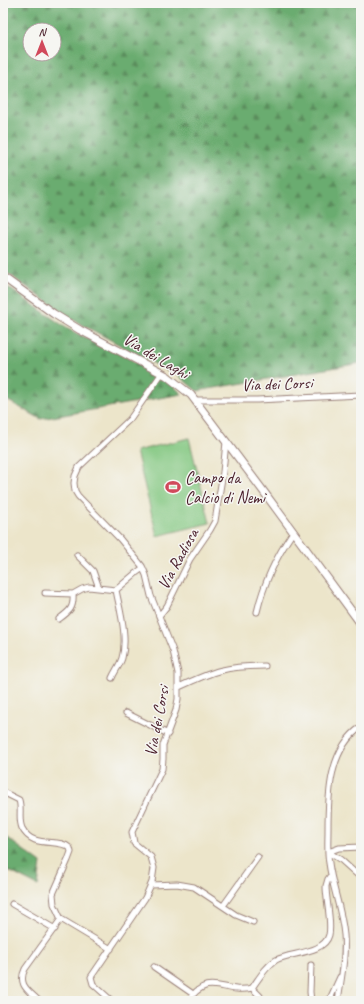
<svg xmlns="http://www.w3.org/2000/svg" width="364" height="1004" font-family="Caveat,sans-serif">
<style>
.forest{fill:url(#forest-firs);stroke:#5a664e;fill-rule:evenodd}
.pitch{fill:#84c882;stroke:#677456}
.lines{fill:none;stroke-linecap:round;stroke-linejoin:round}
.minor-casing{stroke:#9b827a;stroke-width:7}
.secondary-casing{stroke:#9b827a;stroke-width:9}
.minor{stroke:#fff;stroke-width:5}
.secondary{stroke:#fff;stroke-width:7}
.labels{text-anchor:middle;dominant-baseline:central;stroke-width:3;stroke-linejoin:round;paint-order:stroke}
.street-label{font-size:17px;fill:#4a1f2b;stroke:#f6f6f2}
.poi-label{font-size:17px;fill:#4a1f2b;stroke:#f6f6f2;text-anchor:start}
</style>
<defs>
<pattern id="forest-firs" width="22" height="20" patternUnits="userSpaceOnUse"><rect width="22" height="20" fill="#6bac70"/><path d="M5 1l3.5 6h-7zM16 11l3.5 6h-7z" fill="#5a8b5c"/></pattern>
</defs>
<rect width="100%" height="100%" fill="#f6f6f2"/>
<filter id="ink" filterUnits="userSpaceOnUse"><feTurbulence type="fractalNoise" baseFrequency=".025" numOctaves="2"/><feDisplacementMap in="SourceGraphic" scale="8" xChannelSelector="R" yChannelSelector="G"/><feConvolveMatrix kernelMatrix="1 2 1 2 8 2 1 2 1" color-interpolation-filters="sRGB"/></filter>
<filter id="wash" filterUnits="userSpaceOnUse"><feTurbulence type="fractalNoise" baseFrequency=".012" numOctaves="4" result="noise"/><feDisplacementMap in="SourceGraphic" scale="16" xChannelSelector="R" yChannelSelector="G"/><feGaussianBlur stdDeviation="0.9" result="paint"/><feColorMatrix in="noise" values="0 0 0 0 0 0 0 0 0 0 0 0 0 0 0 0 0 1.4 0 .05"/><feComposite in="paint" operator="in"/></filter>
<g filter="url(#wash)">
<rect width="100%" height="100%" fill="#ece5ca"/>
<path class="forest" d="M3,3h358v360l-164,28 -23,-19 -8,-2 -96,-52 -67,-48zM30,30h24v24h-24z
M3,284l65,45 84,41 16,11 14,13 -141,25 -38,-21z
M3,835l38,28 -3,23 -35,-18z"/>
<path class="pitch" d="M189,438l21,85 -53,13 -21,-85z"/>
</g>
<g filter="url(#ink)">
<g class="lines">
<g class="minor-casing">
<path id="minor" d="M195,400h62l104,-5
M77,555l16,16 6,17
M116,590l20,-17 7,-5
M45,593l28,1 9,-5 7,-2 27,3
M257,612c7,-30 19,-55 36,-80
M159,616l8,-10 23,-47 20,-29 5,-9 8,-49 3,-30
M59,619c11,-8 15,-11 14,-25
M112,678c3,-7 8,-13 10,-20 6,-21 -2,-47 -6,-68
M179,687c34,-16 47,-21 86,-21
M126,713l42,21
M3,792l16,8c3,9 -1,19 3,28 11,22 36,9 48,20l1,4 -3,8 -15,34 1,10 7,15 50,30
M328,852l13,8 20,18
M328,852l11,-4 22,-1
M151,885l26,-1 17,3 42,28 17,7
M12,904l43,25
M223,906l35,-49
M154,967l39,27
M252,988l8,8 2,5
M39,1001c-10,-10 -22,-16 -14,-32l36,-50
M112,1001l-19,-17 -2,-7 54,-79 7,-16 2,-14 -3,-11 -17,-14 -2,-11 30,-63 1,-10v-14l13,-35 2,-11v-26l-5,-22 -22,-55 -5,-21 -4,-9 -22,-27 -42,-43 -3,-5 -1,-8 1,-7 4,-9 51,-48 32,-46
M188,1001c22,-31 35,-6 64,-13 7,-10 14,-22 24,-28 15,-8 48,-6 53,-25 3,-13 -3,-34 -3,-49l2,-7 3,-4
M311,1001l-1,-9 1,-27
M329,1001l11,-24
M338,1001c3,-22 8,-44 6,-66 -2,-25 -12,-48 -15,-72 -2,-11 -1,-22 -1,-33 0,-36 1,-81 33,-103"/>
</g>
<g class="secondary-casing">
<path id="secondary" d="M3,277l51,37 26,16 87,46 24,19 70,93 100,136"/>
</g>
<use href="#minor" class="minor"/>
<use href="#secondary" class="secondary"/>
</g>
</g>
<defs>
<g id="stadium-bare" transform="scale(1.2)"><path d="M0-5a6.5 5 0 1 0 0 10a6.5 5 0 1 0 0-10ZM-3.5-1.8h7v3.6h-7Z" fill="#d1495b" stroke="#f6f6f2" stroke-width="2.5" paint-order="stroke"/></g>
</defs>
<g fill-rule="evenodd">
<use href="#stadium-bare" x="173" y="487"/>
</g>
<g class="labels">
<g class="street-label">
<text transform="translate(156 356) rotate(31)">Via dei Laghi</text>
<text transform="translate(277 384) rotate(-2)">Via dei Corsi</text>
<text transform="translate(178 559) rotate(-61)">Via Radiosa</text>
<text transform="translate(157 721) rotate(-79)">Via dei Corsi</text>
</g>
<g class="poi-label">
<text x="185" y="477">Campo da<tspan x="185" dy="20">Calcio di Nemi</tspan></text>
</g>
</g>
<rect width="364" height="1004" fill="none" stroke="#f6f6f2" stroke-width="16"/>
<g transform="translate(42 42)"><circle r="19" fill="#f6f6f2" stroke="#b1a0a2"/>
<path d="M0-3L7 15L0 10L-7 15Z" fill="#d1495b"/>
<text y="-6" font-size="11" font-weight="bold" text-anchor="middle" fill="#4a1f2b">N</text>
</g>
</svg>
